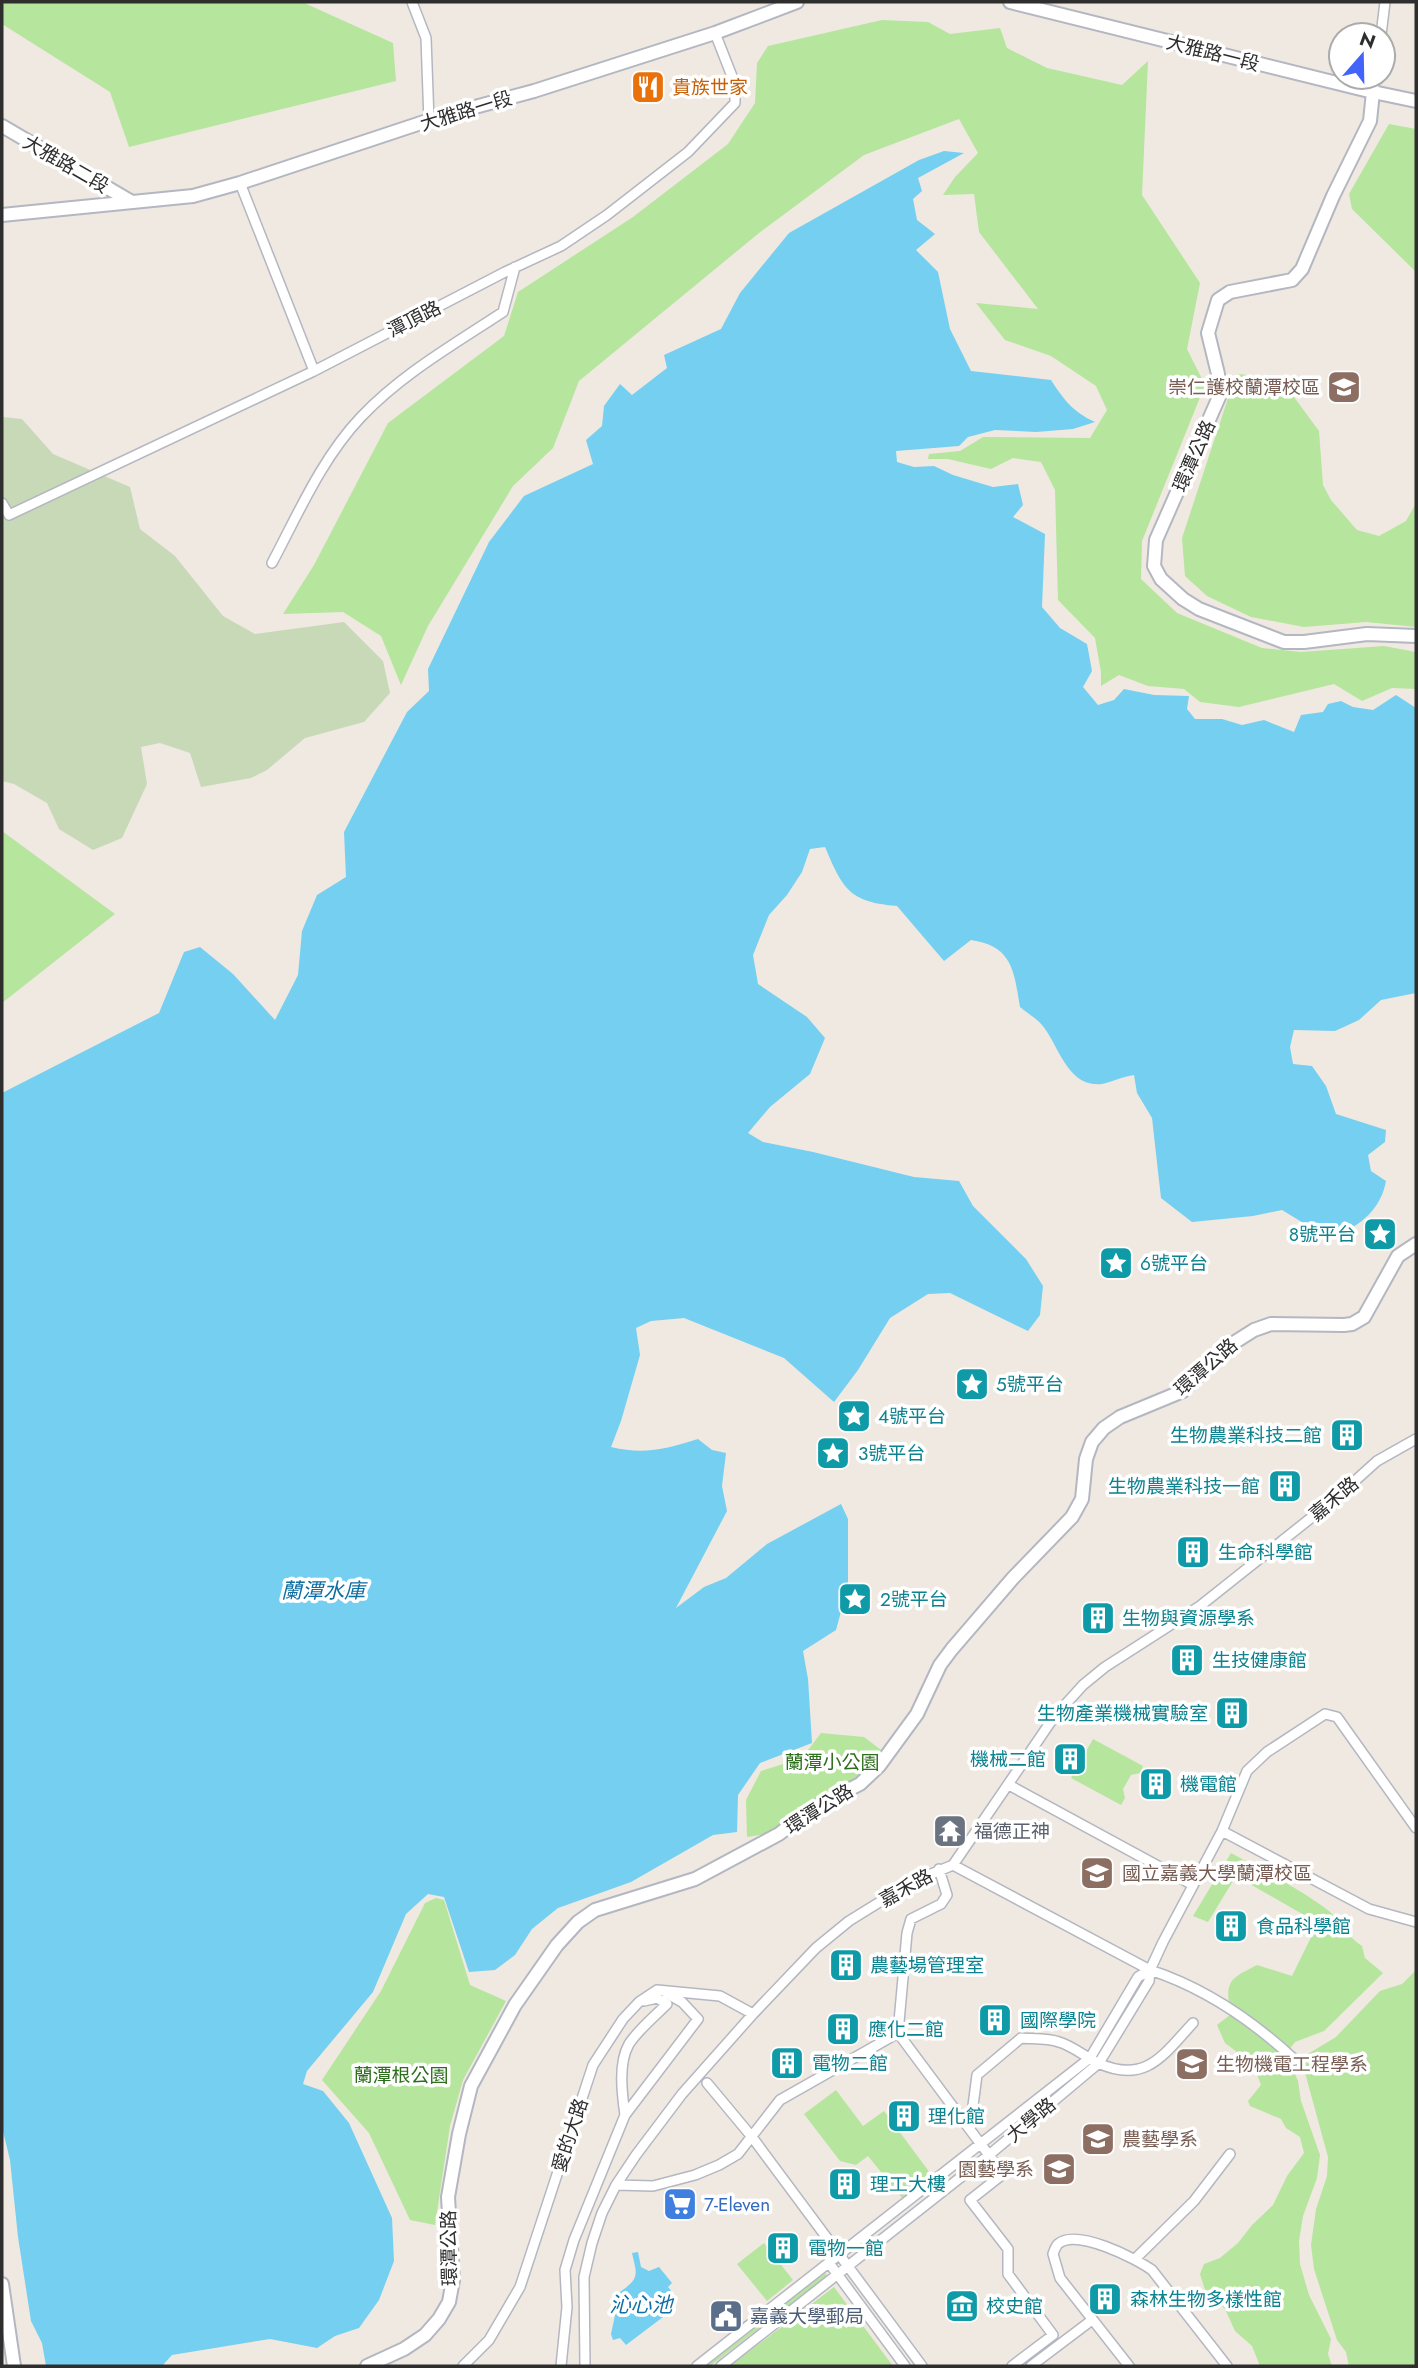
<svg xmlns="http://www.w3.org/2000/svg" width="1418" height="2368" font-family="Jost,'Noto Sans TC',sans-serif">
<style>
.green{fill:#b6e59e}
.cemetery{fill:#c8d9b8}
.water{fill:#75cff0}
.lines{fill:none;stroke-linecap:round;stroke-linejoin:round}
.street-casing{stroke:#b4b7c1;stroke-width:12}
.secondary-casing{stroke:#b4b7c1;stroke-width:16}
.street{stroke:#fff;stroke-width:9}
.secondary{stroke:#fff;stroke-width:12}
.labels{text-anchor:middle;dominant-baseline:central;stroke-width:7;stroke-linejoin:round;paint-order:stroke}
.street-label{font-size:19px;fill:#2e2e2e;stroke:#fff}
.food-label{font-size:19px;fill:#c56008;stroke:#fff;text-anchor:start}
.education-label{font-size:19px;fill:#785e54;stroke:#fff;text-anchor:start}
.culture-label{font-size:19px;fill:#0d838f;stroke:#fff;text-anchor:start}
.park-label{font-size:19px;fill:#2c6e1b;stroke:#fff}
.worship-label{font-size:19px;fill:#5b616d;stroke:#fff;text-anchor:start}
.shop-label{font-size:19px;fill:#366cbe;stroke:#fff;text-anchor:start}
.service-label{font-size:19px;fill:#4e5e75;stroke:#fff;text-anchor:start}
.water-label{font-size:21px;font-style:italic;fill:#0d6fa3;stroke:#fff}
</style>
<rect width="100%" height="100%" fill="#efe9e1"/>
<path class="green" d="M2,2h300l91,41 3,38 -267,66 -19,-55 -108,-68z
M882,20l46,2 22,12 50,-6 7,20 40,20 75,17 26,-24 -6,134 58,88 -13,66 18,36 -63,156 -1,38 36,34 85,35 39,4 83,-6 32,6v37l-24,-1 -30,13 -28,-17 -95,23 -39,-5 -16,-13 -36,-3 -29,-11 -18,11v-14l-6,-34 -37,-38 -3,-110 -14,-28 -28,-4 -22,11 -43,-10h-20l1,-5 31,-3 23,-14 107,1 17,-28 -11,-24 -45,-30 -46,-16 -29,-37 62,6 -59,-77 -5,-38 -31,1 12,-18 23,-24 -19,-34 -95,36 -105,78 -180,148 -26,67 -40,38 -85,140 -27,59 -20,-49 -38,-24 -60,2 31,-49 74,-142 116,-87 14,-44 115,-75 95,-73 27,-41 2,-40 11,-17z
M1389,124l27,5v143l-64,-63 -3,-15z
M1236,374l24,2 34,21 25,34 4,54 8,15 26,30 22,6 27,-15 10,-18v124l-50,-5 -62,5 -53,-10 -44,-21 -22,-20 -3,-38z
M2,831l113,83 -113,89z
M821,1733l43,4 21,16 -27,25 -87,55 -24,4 -1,-37 15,-29 41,-13z
M1093,1739l50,27 -3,7 -9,2 -8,14 2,9 -4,7 -50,-27z
M1231,1853c33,18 68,35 98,58 13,11 18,26 33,35l3,12 18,15 -59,58 -29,11 -9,12 12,27 3,20 19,54 -3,23 -14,38 -4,25 1,23 9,31 22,44 -3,15 4,12h-72l-8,-20 -17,-15 -10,-22 -20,-19 -5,-16 4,-10 16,-6 18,-15 14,-18 21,-20 14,-29 17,-23 -4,-16 -14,-9 -5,-9 -31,-13 -2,-5 13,-16 -8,-21 -28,-21 -8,-18 13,-10c-4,-34 -3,-35 27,-50l35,11 26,-53 -82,-47 -28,46 -15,-6z
M436,1898l8,2 26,85 36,16 -43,79 -13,46 -15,99 -25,-5 -41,-87 -47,-53 59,-89 44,-88z
M1416,1970v396h-67l-3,-14 -9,-12 -23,-71 -3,-24 5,-36 11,-33 1,-19 -24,-88 2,-14 30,-18 44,-46 22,-7z
M836,2090l27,36 21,-15 52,70 -29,23 -39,-48 -12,9 -16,-4 -36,-47z
M764,2243l29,37 -26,21 -30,-37z
M825,2273l2,3 -117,90 -1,-2z
M834,2287l59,79h-163z"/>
<path class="cemetery" d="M2,417l20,2 31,35 77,33 10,42 35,27 48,60 32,18 89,-12 39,39 7,32 -26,29 -59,16 -38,32 -16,8 -50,9 -11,-34 -30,-10 -19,4 6,37 -25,54 -29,12 -34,-21 -12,-26 -33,-19 -12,-3z"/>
<path class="water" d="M944,151l20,2 -46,25 4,13 -9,8 4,21 18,14 -19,16 22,22 12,57 21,42 80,9c13,20 22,32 44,42l-22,7 -37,3 -41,-2 -27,7 -9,9 -63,5 1,11 17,5 20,-1 19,9 40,12 25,-3 5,21 -10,12 32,17 -3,73 18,21 27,16 5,27 -9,16 15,18 16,-5 10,-11 30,6 35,1 -2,13 8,10h27l20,6 22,-5 30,12 7,-17 22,-3 5,-8 13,-3 12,6 20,3 23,-15 20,13v285l-35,7 -22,20 -24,11 -41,-1 -4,17 3,17 19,2 14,20 10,28 50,16 -1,12 -17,13 3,16 15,10c-5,28 -25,44 -50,55l-21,-6 -33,-20 -29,6 -61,6 -31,-24 -9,-80 -15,-25 -3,-18c-10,1 -25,8 -32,9 -35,4 -43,-39 -60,-59 -6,-7 -15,-12 -22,-18 -6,-35 -7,-61 -49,-67l-27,21 -47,-55c-48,-4 -54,-17 -72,-59l-15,2 -8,23 -15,23 -18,20 -16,40 5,29 49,33 18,21 -15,36 -40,33 -22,26 15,9 50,10 101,25 45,4 14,25 53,53 17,27 -3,29 -12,16 -78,-38 -22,1 -38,24 -32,52 -24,32 -50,-44 -100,-40 -33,3 -15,7 4,27 -19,66 -10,26c34,8 54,2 87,-8l14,11 14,3 -4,33 5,25 -51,97 28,-21 22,-9 41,-34 74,-40 7,15v67l-12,44 -33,21 5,28 4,64 -52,20 -22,32 -1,37 -24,3 -82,47 -73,26 -26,21 -17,26 -20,15 -26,2 -25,-75 -16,-3 -22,20 -33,78 -66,79 -4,13 20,7 26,32 43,95 2,43 -15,39 -20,28 -24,8 -18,12 -47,-9 -98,16 -10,11h-116l-4,-23 -11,-22 -13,-84 -8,-77 -8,-33v-1034l157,-80 25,-61 16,-5 33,27 42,46 23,-45 4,-44 15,-36 29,-18 -2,-45 63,-120 22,-21 -1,-22 61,-127 35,-46 69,-32 -7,-24 16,-14 2,-20 16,-22 12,11 35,-27 -3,-13 57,-26 19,-36 49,-60 130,-73z
M638,2252l3,15 8,4 10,-4 13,16 -4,4 4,5 -8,6 5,6 -6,5 4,5 -41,31 -6,-7 -7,2 -2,-6 9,-42c20,-14 17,-17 12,-39z"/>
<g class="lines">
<g class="street-casing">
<path id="street" d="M412,2l14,36 3,83
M1381,35l4,-33
M1373,92l2,-15
M240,183l74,188
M2,503l7,12 305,-144 191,-99 56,-26 46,-31 81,-63 47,-49v-19l-20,-51
M272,563c26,-49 50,-105 89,-146 41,-43 92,-72 142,-105l12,-45
M1009,1785l184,100
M1222,1831l147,78 47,13
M953,1865l197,105c55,18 102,50 145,90
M898,2033l9,-100 4,-14 30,-15 6,-9 -8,-26
M707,2083l45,54 170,229
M625,2115c-3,-21 -7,-52 4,-71 9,-14 26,-28 38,-40l-10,-6 -13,3
M970,2129l7,-54 44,-37c12,1 27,0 38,4 14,4 26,15 39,21 48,22 66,-9 95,-40
M616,2185l37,1 42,-11 24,-10 19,-11 42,-54 118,-67 105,141 -33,26 38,49v25l45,61 -41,31
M1136,2258l58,-57 36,-47
M829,2263l76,103
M463,2366l26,-26 31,-53 73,-222 30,-46 16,-17 18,-12 63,6 33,18
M561,2366l6,-59 -2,-37 9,-30 51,-125 73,-96 -16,-17 -16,-9
M585,2366l-1,-89 8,-34 10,-30 14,-28 20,-30 46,-61 71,-80 63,-66 33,-27 63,-39 41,-17 101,-148 29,-32 22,-18 95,-61 136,-108 41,-37 39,-22
M697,2366l393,-308 48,-81 12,-7
M721,2366l268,-211 110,-92 50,-82 1,-11 13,-28 59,-111 25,-60 20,-19 58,-38 12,3 79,111
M1031,2366l61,-46
M1129,2366l-69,-88 -7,-24c1,-3 3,-8 5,-10 18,-16 77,14 94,26l75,96"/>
</g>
<g class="secondary-casing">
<path id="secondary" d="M1010,2l363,90 43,9
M1373,92l-3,29 -37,75 -31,73 -10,11 -62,12 -12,8 -10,33 10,41 1,23 -63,143 -2,26 7,13 22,20 16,10 85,33h20l63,-8 49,2
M2,126l128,75
M2,215l191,-19 47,-13 202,-67 92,-25 181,-58 82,-31
M2,2284l12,82
M367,2366l37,-17 21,-14 14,-16 10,-17 4,-22 -5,-83 11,-63 12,-48 44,-81 42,-60 21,-23 17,-12 100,-31 84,-45 34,-26 47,-24 19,-18 38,-52 23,-49 12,-16 61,-71 59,-61 10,-18 4,-40 6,-17 12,-14 16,-11 63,-26 41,-42 30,-19 17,-6 73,1 8,-1 12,-7 34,-61 18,-12"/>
</g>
<use href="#street" class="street"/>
<use href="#secondary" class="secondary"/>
</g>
<defs>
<g id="restaurant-square" transform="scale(1.75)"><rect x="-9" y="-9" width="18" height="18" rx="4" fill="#e8710a" stroke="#fff"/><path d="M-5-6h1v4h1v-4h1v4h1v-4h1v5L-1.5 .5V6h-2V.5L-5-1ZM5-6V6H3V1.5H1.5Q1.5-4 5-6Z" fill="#fff"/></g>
<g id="university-square" transform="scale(1.75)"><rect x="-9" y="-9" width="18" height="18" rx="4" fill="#8d6e63" stroke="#fff"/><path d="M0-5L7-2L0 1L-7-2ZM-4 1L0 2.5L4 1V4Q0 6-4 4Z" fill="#fff"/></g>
<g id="sight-square" transform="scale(1.75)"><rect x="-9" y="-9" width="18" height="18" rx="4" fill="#0f9aa8" stroke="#fff"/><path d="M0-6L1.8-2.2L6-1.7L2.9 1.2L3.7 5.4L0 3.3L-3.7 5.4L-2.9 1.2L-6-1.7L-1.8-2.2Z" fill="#fff"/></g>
<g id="building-square" transform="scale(1.75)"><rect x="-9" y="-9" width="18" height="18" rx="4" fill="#0f9aa8" stroke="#fff"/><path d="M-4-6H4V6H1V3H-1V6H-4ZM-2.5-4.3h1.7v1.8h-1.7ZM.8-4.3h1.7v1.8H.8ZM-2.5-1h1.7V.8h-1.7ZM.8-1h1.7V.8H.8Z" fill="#fff"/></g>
<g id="temple-square" transform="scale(1.75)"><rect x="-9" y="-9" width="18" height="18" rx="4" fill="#6b7280" stroke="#fff"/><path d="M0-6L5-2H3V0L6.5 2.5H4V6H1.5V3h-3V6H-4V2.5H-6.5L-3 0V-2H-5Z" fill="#fff"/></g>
<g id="supermarket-square" transform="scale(1.75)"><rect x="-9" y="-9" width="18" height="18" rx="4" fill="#3f7fe0" stroke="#fff"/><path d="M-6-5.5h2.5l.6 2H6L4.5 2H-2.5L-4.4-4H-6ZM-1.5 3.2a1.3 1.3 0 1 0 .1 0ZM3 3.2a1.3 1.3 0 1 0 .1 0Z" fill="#fff"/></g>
<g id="museum-square" transform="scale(1.75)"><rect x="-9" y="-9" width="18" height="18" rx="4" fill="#0f9aa8" stroke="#fff"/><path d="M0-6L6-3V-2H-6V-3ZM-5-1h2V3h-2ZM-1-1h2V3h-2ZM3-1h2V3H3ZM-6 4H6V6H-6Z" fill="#fff"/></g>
<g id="civic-square" transform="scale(1.75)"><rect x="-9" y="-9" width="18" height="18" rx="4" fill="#5c6f8a" stroke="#fff"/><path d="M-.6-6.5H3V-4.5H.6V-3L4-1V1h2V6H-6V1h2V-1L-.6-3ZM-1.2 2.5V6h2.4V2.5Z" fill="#fff"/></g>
</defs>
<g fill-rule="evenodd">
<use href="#restaurant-square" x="648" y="87"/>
<use href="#university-square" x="1344" y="387"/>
<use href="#sight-square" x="1380" y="1234"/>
<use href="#sight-square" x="1116" y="1263"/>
<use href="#sight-square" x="972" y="1384"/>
<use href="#sight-square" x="854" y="1416"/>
<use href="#building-square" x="1347" y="1435"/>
<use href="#sight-square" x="833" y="1453"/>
<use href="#building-square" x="1285" y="1486"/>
<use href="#building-square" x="1193" y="1552"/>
<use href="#sight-square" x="855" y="1599"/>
<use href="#building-square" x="1098" y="1618"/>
<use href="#building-square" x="1187" y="1660"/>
<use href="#building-square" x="1232" y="1713"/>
<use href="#building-square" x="1070" y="1759"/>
<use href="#building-square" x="1156" y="1784"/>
<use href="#temple-square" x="950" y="1831"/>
<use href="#university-square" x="1097" y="1873"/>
<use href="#building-square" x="1231" y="1926"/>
<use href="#building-square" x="846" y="1965"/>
<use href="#building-square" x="995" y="2020"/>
<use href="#building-square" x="843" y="2029"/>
<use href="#building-square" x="787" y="2063"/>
<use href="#university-square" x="1192" y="2064"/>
<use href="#building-square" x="904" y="2116"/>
<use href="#university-square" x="1098" y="2139"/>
<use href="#university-square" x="1059" y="2169"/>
<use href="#building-square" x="845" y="2184"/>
<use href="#supermarket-square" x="680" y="2204"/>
<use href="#building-square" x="783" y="2248"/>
<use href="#building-square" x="1105" y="2299"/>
<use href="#museum-square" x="962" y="2306"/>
<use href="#civic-square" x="726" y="2316"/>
</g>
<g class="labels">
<g class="street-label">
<text transform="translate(1213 53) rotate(14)">大雅路一段</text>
<text transform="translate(466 111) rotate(-17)">大雅路一段</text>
<text transform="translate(66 164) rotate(30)">大雅路二段</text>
<text transform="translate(414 319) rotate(-27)">潭頂路</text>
<text transform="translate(1194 456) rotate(-66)">環潭公路</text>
<text transform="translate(1206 1367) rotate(-41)">環潭公路</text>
<text transform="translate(1334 1499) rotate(-40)">嘉禾路</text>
<text transform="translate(819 1809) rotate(-32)">環潭公路</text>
<text transform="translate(906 1888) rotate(-29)">嘉禾路</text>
<text transform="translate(1031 2120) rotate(-40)">大學路</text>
<text transform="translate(570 2135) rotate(-72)">愛的大路</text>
<text transform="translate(449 2248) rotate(-91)">環潭公路</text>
</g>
<g class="food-label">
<text x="672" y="87">貴族世家</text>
</g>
<g class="education-label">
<text x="1320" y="387" text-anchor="end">崇仁護校蘭潭校區</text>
<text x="1122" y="1873">國立嘉義大學蘭潭校區</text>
<text x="1216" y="2064">生物機電工程學系</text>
<text x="1122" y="2139">農藝學系</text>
<text x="1034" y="2169" text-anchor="end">園藝學系</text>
</g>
<g class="culture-label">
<text x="1356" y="1234" text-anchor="end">8號平台</text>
<text x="1140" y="1263">6號平台</text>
<text x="996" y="1384">5號平台</text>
<text x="878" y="1416">4號平台</text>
<text x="1322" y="1435" text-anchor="end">生物農業科技二館</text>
<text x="858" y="1453">3號平台</text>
<text x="1260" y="1486" text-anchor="end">生物農業科技一館</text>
<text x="1218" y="1552">生命科學館</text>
<text x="880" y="1599">2號平台</text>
<text x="1122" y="1618">生物與資源學系</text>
<text x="1212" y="1660">生技健康館</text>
<text x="1208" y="1713" text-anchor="end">生物產業機械實驗室</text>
<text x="1046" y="1759" text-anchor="end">機械二館</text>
<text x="1180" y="1784">機電館</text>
<text x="1256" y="1926">食品科學館</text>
<text x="870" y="1965">農藝場管理室</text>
<text x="1020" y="2020">國際學院</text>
<text x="868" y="2029">應化二館</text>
<text x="812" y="2063">電物二館</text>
<text x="928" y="2116">理化館</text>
<text x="870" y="2184">理工大樓</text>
<text x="808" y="2248">電物一館</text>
<text x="1130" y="2299">森林生物多樣性館</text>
<text x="986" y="2306">校史館</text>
</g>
<g class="park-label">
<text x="832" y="1762">蘭潭小公園</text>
<text x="401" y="2075">蘭潭根公園</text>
</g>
<g class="worship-label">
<text x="974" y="1831">福德正神</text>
</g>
<g class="shop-label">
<text x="704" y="2204">7-Eleven</text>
</g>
<g class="service-label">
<text x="750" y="2316">嘉義大學郵局</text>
</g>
<g class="water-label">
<text x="323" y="1591">蘭潭水庫</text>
<text x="641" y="2305">沁心池</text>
</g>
</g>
<rect width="1418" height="2368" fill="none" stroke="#2e2e2e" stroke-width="7"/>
<g transform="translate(1362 56) rotate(20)"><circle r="33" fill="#ffffff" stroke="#ababab" stroke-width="2"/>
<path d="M0-5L12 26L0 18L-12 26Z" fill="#4264fb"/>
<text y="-10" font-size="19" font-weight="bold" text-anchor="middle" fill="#2e2e2e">N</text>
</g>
</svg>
